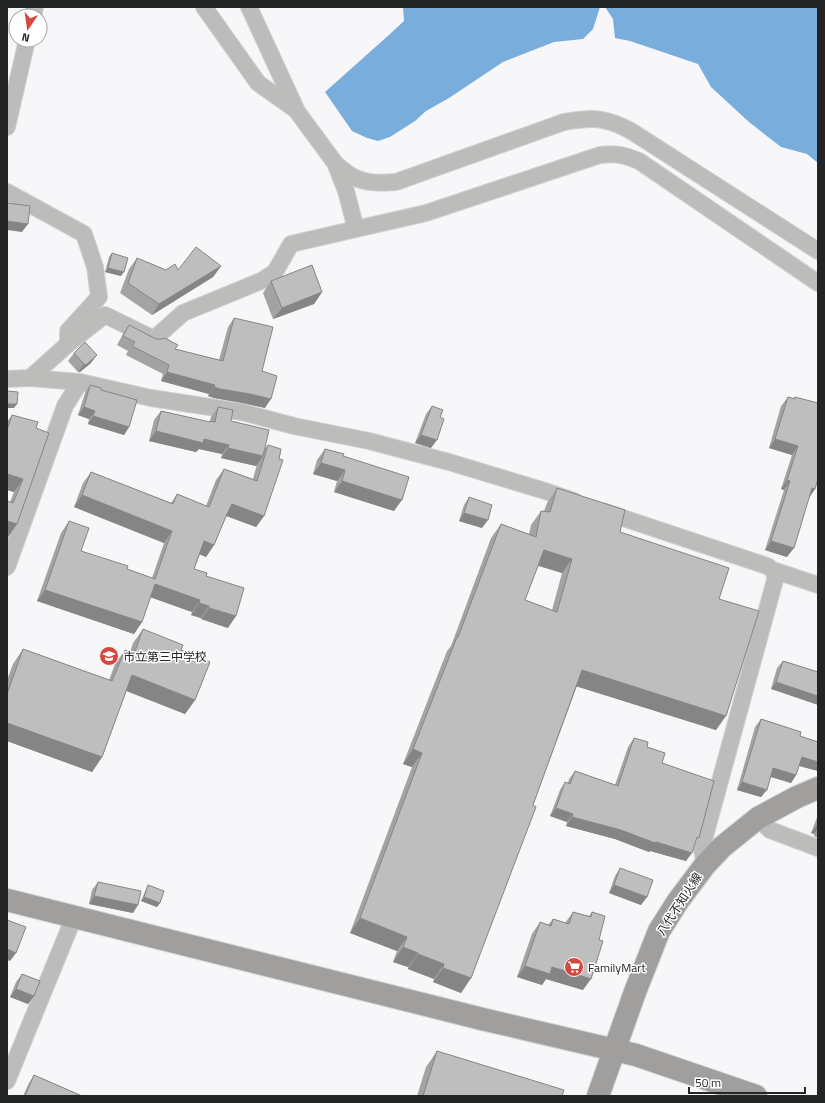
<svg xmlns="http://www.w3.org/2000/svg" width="825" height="1103" font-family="'Titillium Web','Noto Sans JP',sans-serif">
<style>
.water{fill:#79addb}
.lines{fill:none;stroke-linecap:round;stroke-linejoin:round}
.street-casing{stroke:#d1d1d3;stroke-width:18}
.secondary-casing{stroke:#d1d1d3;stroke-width:24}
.street{stroke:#bcbcbb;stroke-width:16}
.secondary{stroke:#a09f9e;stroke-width:22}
.wall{fill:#a4a3a3;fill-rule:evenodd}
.shaded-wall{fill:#868585}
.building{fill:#bfbebe;stroke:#868585;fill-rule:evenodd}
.labels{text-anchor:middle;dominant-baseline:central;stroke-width:3;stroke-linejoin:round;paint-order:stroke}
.poi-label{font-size:12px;fill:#232424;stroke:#fff;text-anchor:start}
.street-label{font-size:12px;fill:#232424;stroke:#fff}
</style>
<rect width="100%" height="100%" fill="#f7f7f9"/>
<path class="water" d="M403,7h197l-7,22 -10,10 -29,3 -51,20 -54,36 -23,13 -11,10 -25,16 -12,4 -11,-3 -15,-7 -27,-39 65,-58 14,-13z
M605,7h213v156l-11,-9 -26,-7 -32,-25 -38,-35 -13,-23 -68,-23 -15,-3 -2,-19z"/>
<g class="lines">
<g class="street-casing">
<path id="street" d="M249,7l47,102
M33,16l2,-9
M7,127l20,-87
M336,164c5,4 10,9 16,12 13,8 30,7 44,6l168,-60c29,-5 41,-5 67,9l187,120
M7,192l77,42 11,33 4,30 -31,34v13
M356,229l70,-16 174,-58c17,-2 24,0 39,6l179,122
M30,378l38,-34 37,-29 49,24 29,-26 78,-32 14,-9 16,-28 65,-15 -10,-38 -11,-28 -39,-53 -38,-27 -54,-76
M7,379l23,-1 50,4
M602,511l165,55c7,4 8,7 8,14l-70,256 -3,14 3,15
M7,567l58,-161 15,-24 71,16 91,14 52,14 75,15 80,21 96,29 29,10
M773,570l45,15
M758,818l12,12 48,18
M7,1081l67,-164"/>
</g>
<g class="secondary-casing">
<path id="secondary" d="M7,900l475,119 154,36 120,41
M598,1096l37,-104 24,-61 19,-30 27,-36 17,-18 36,-29 39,-21 21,-9"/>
</g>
<use href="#street" class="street"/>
<use href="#secondary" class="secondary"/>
</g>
<path class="wall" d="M112,253l9,23 -16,-4 4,-15z
M137,258l29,12h12l43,-4 -8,11 -61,38 -32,-22 9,-24z
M271,281l51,11 -8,12 -41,15 -10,-26z
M234,318l28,53 3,37 -22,-5 -29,-5 -6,-2 1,-2 -48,-13 2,-7 -37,-19 2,-4 -11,-6 6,-11 6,-9 46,24 44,11 9,-33z
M74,353l17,10 -11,9h-2l-10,-11z
M90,385l11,5 28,37 -5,8 -36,-11 1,-5 -11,-4 7,-22z
M788,397l6,1 1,-1 20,92 -6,8 -22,60 -22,-7 19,-60 -3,-1 11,-34 -23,-7 12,-42z
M432,406l-1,42 -16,-5 11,-29z
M218,407l13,14 33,28 4,-4 -4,71 -8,11 -30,-11 -12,29 -8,12 -6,-3 -6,15 12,7 22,52 -27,-9v-1l-10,-3 1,-3 -42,-15 -8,25 -8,12 -97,-33 24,-68 8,-12 12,30 46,18 25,9 12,-35 -90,-36 9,-24 8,-11 80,31 6,-9 29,12 10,-26 8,-11 29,10 4,-15 -1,2 -35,-8 1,-4 -23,-5 -3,3 -47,-11 5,-21 7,-9 48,11 1,-1 1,-4z
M12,415l24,13 -19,96 -9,13 2,-35 4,-10 -7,-2v-68z
M325,449l18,7 51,55 -60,-19 3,-11 -24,-7 4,-14z
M557,488l63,44 99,67 -3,131 -139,-44 -44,119 -62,173 -10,15 -28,-11 1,-3 -26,-10v-2l-15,-5 4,-11 -47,-18 62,-166 -9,-3 44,-113 4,-5 40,-108 10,-14 28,10 2,-9 10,-14h3l3,-8zM538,566l24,7 -10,37 -27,-10z
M469,497l13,31 -23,-7 5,-16z
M143,629l38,21 14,50 -10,14 -59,-23 -24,66 -10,15 -85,-31v-61l6,-16 10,-15 86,31 6,-16 10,-14 5,2 3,-9z
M783,661l35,11 -47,17 6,-21z
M761,719l39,17 18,6v29l-19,-5 -3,9 -5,8 -20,-6 -10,20 -24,-7 18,-63z
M634,738l13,9 15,16 33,80 -9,18 -36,-10 -1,1 -34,-13 -49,-13 1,-4 -17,-6 10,-26 5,-8 3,1 1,-4 6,-8 40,14 13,-38z
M818,816v22l-4,-2v-2l-3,-1 5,-13z
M620,868l21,37 -32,-12 6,-17z
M98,882l35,31 -44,-9 3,-14z
M148,885l12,18 -3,4 -16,-6 5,-12z
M573,912l16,4 3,-4 -9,78 -37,-11 -4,6 -25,-8 15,-43 8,-12 8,3 5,-6 12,4z
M22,974l12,22 -6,8 -18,-7 6,-15z
M437,1051l125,45h-145l9,-29z
M34,1075l48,21h-59l6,-13z"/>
<path class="shaded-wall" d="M7,221l21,3 -6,8 -15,-2z
M221,266l-8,11 -61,38 7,-11z
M108,268l16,4 -3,4 -16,-4z
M322,292l-8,12 -41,15 9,-11z
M97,355l-6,8 -11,9h-2l6,-8z
M167,372l48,13 -6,9 -48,-13z
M214,387l36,7 21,5 -6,9 -22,-5 -29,-5 -6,-2z
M7,404h10l-3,4h-7z
M84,407l11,4 -6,8 -11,-4z
M93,416l36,11 -5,8 -36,-11z
M156,431l48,8 25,6 -7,9 -23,-5 -3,3 -47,-11z
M421,435l16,5 -6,8 -16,-5z
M775,439l23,7 -6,9 -23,-7z
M228,448l35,8 -7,10 -35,-8z
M321,463l24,7 -8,11 -24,-7z
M7,474l16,5 -9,13 -7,-2z
M787,480l3,1 -6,9 -3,-1z
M342,481l60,19 -8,11 -60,-19z
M812,488l3,1 -6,9z
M82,495l90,36 -8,12 -90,-36z
M232,504l32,12 -8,11 -32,-12z
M464,513l24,7 -6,8 -23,-7z
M7,521l10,3 -9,13 -1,-1z
M204,541l10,4 -8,12 -10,-4z
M771,541l23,7 -7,9 -22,-7z
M544,550l28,9 -10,14 -28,-9z
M155,584l45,16 -8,12 -45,-16z
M45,590l97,32 -8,12 -97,-33z
M199,603l10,3 -8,12 -10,-3z
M209,608l27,8 -8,12 -27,-9z
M582,670l144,46 -10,14 -144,-45z
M132,675l63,25 -10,14 -63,-25z
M776,682l42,14v9l-47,-16z
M7,723l95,34 -10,15 -85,-31z
M413,749l9,4 -10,14 -9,-3z
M802,757l16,5v9l-22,-6z
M773,768l23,7 -5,8 -23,-7z
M742,782l25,8 -6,7 -24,-7z
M556,808l17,6 -6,8 -17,-6z
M572,817l49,13 35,12 36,11 -6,8 -36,-10 -1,1 -34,-13 -49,-13z
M817,825l1,1v3l-4,5 -3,-1z
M614,885l33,12 -6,8 -32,-12z
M94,896l44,9 -5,8 -44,-9z
M144,897l16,6 -3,4 -16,-6z
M360,918l47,19 -10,14 -47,-18z
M403,947l15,6 -10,14 -15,-5z
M7,949l9,4 -6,8 -3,-1z
M418,954l26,10 -10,15 -26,-10z
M525,966l27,1 39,12 -8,11 -37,-11 -4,6 -25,-8z
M443,968l28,10 -10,15 -28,-11z
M16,989l18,7 -6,8 -18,-7z"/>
<path class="building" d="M7,203l23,3 -2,18 -21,-3z
M196,247l25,19 -62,38 -31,-21 9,-25 29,12 9,-6 3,6z
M112,253l16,5 -4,14 -16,-4z
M312,265l10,27 -40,16 -11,-27z
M234,318l39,9 -11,44 15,5 -6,23 -21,-5 -30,-5 -6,-2 1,-2 -48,-13 2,-7 -37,-19 3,-4 -12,-6 6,-11 27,14h5l4,-1 13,7 -3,4 48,12z
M85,342l12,13 -11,10 -2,-1 -10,-11z
M90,385l11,3v2l36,10 -8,27 -36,-11 2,-5 -11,-4z
M7,391l11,1 -1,12h-10z
M788,397l7,2v-2l23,6v76l-3,10 -3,-1 -18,60 -23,-7 19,-60 -3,-1 11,-34 -23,-7z
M432,406l11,4 -3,7 4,2 -7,21 -16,-5z
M218,407l15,3 -2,11 38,9 -6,26 -35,-8 1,-3 -25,-6 -1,4 -47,-12 5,-20 49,11v-1l5,1z
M12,415l26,7 -2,6 13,5 -32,91 -10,-3v-20l6,2 10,-24 -16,-5v-44z
M268,445l13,4 -2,10 4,1 -19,56 -32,-12 -5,10 -13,31 -10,-4 -10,28 13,4 -1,3 38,12 -8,28 -27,-8v-2l-10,-3 1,-3 -45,-16 -13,38 -97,-32 24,-69 20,7 -8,23 47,15 -1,3 28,10 17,-48 -90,-36 9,-23 82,32 4,-10 32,13 15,-38 33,12z
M325,449l19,5 -1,2 66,21 -7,23 -60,-19 3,-11 -24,-7z
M557,488l68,22 -5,22 109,36 -10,31 40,12 -33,105 -144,-46 -49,135 3,2 -65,171 -28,-10 1,-4 -26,-10v-1l-15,-6 4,-10 -47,-19 62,-165 -9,-4 44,-112h1l43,-113 35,13 5,-26 9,1zM544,550l28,9 -15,53 -32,-12z
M469,497l23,8 -4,15 -24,-7z
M143,629l40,16 -2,5 29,12 -15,38 -63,-25 -30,82 -95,-34v-29l16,-45 89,32 13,-31 9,4z
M783,661l35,11v24l-42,-14z
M761,719l40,13 -1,4 18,6v20l-16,-5 -6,18 -23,-7 -6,22 -25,-8z
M634,738l14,4 -1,5 18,6 -3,10 52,18 -15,57 -2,-1 -5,16 -36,-11 -1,1 -34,-13 -49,-13 1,-3 -17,-6 9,-26 5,2 5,-13 43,15z
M620,868l33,12 -6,17 -33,-12z
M98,882l43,9 -3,14 -44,-9z
M148,885l16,6 -4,12 -16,-6z
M573,912l18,5 1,-5 13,4 -6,24 4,1 -12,38 -39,-12 -2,7 -25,-8 15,-44 11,4 2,-7 16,5z
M7,920l19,7 -10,26 -9,-4z
M22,974l18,7 -6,15 -18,-7z
M437,1051l127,39 -2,6h-139z
M34,1075l48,21h-57z"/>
<defs>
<g id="school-disc" transform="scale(1)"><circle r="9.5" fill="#d64740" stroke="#fff"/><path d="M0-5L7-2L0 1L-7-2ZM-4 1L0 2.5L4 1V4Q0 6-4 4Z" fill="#fff"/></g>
<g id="supermarket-disc" transform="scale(1)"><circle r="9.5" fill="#d64740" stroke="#fff"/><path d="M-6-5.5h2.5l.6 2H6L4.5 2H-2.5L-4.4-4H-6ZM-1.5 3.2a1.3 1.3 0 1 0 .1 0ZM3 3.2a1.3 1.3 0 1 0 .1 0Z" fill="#fff"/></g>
</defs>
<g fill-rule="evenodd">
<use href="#school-disc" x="109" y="656"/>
<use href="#supermarket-disc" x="574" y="967"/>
</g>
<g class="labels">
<g class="poi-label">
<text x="123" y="656">市立第三中学校</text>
<text x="588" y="967">FamilyMart</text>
</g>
<g class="street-label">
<text transform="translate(679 904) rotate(-57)">八代不知火線</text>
</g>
</g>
<rect width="825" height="1103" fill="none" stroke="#232424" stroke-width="16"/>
<g transform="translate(28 28) rotate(193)"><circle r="19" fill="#ffffff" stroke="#a7a7a7"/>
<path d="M0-3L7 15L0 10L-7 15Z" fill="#d64740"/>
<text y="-6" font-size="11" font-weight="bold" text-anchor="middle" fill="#232424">N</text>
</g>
<path d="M689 1087v6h116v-6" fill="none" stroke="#232424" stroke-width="2"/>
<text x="695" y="1087" font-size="12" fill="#232424" stroke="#ffffff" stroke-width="3" paint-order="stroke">50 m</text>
</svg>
